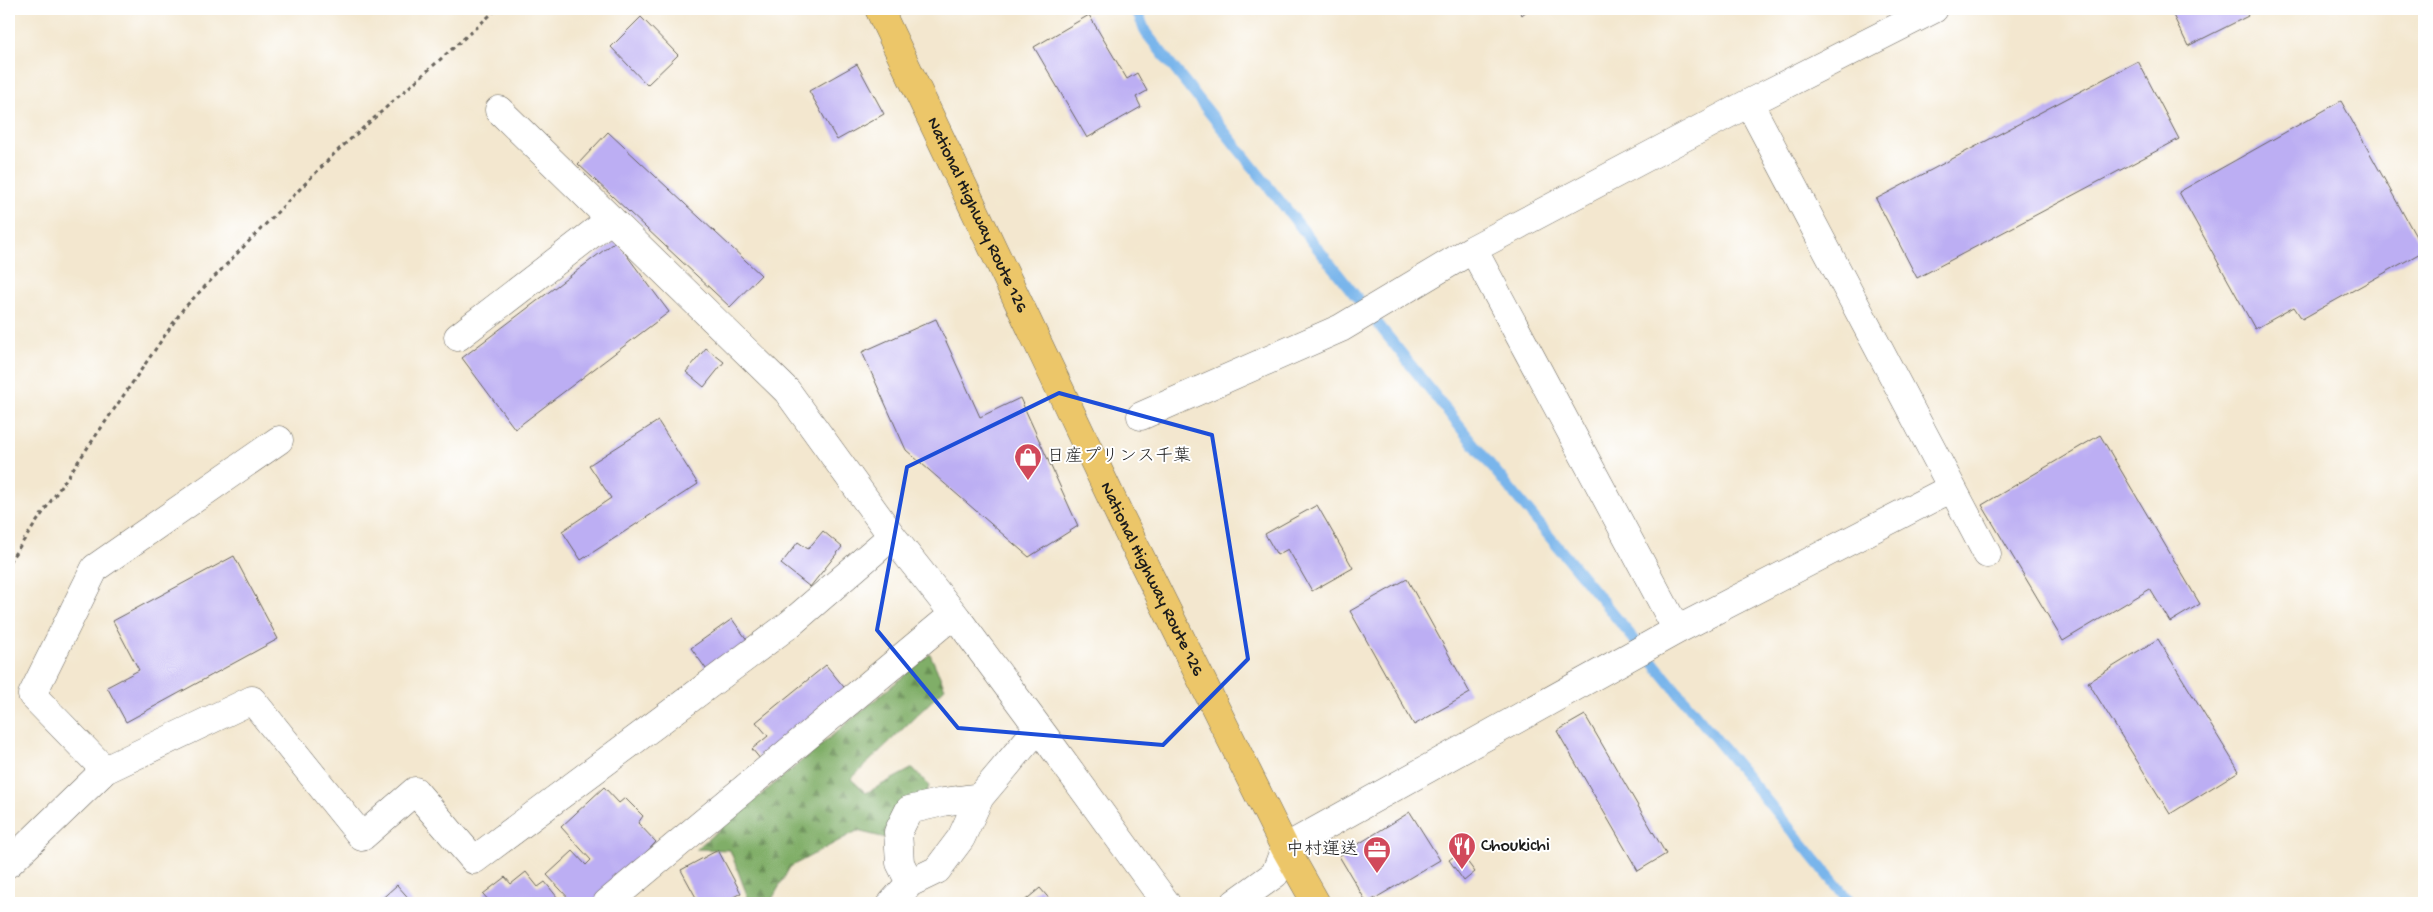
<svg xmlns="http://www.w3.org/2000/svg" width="2433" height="912" font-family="'Gochi Hand','Klee One',sans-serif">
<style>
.forest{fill:url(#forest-firs);stroke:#4e6542}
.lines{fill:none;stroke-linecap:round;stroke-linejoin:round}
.stream{stroke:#79b5eb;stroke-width:11}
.building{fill:#bcaef3}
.minor-casing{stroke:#67635b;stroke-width:29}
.highway-casing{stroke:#67635b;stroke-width:29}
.path{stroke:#67635b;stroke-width:3;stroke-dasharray:4 4;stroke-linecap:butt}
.minor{stroke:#fff;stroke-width:28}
.highway{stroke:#ecc669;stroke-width:28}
.rail{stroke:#1c1c1c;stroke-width:4}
.marked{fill:none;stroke:#1d4ed8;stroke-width:4;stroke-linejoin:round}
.labels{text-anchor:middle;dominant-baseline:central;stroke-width:4;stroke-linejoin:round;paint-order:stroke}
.street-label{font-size:18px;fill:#1c1c1c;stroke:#fff}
.poi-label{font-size:18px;fill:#1c1c1c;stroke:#fff;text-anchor:start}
</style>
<defs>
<pattern id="forest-firs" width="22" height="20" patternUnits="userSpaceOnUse" patternTransform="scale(1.25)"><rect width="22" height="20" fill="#80ae67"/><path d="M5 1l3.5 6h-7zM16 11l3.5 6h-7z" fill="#688d54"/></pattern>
</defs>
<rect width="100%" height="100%" fill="#fff"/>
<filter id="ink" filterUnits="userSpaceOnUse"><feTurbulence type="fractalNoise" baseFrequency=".02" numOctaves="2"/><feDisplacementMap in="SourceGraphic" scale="10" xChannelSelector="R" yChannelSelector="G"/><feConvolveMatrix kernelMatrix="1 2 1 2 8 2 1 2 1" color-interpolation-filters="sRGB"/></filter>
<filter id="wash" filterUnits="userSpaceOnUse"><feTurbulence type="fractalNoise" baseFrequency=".0096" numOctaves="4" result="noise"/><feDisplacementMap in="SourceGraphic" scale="20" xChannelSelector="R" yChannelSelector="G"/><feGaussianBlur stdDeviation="1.12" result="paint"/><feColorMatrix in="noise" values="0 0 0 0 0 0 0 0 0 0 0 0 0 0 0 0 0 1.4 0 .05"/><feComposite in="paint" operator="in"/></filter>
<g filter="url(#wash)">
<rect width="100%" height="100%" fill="#f3e7cf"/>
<path class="forest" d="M930,654l15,34 -94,91 15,14 47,-25 16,18 -11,32 -32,20 -29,-7 -67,36 -20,36h-20l-20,-53 -34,-1z"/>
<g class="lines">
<path class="stream" d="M1136,9l10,24 338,424 367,446"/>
</g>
<g id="blocks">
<path class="building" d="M1517,9h12l-7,6z
M2170,9h74l4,7 -60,30z
M1089,15l38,64 10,-6 10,18 -11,6 5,10 -54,31 -53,-91z
M641,17l37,38 -31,30 -36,-38z
M2138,61l41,78 -262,139 -41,-79z
M857,64l27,50 -47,26 -28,-49z
M2341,101l83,150 -122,68 -8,-12 -39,22 -76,-137z
M608,132l153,143 -31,32 -152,-143z
M616,241l53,71 -154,117 -53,-71z
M936,319l44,98 40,-19 58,128 -49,31 -123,-107 -44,-98z
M706,348l18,14 -20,25 -18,-15z
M658,421l40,63 -117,76 -19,-29 49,-33 -22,-33z
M2100,435l100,169 -30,18 -20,-33 -87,52 -81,-136z
M1317,505l36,63 -41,23 -24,-42 -11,6 -12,-21z
M823,531l19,16 -32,40 -29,-23 17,-22 10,7z
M234,556l44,83 -152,83 -19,-35 32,-17 -26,-49z
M1407,579l63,114 -56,32 -64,-114z
M732,619l18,25 -41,29 -18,-25z
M2158,639l81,132 -69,43 -82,-132z
M826,665l26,32 -86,69 -14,-17 16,-13 -12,-14z
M1585,715l81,139 -28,17 -81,-140z
M604,787l15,16 6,-5 18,18 -5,7 18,19 -57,61h-26l-26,-28 26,-24 13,14 5,-5 -30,-33z
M1410,812l30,48 -73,43 -28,-47z
M718,850l23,43 -19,10h-23l-18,-33z
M1460,852l15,20 -11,9 -15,-21z
M526,872l12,15 7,-5 17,21h-71l-8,-9 22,-17 6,7z
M397,885l16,18h-36z
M1040,888l13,15h-31z"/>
</g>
</g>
<g filter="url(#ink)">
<use href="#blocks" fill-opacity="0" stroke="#67635b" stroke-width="1"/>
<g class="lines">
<g class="minor-casing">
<path id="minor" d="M1749,103l238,451
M499,110l288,281 105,145 65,82 92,124 117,161
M1473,249l204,381
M458,337l153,-118
M1141,416l200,-88 132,-79 276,-146 185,-94
M105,770l-73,-75 63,-127 184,-128
M9,863l96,-93 147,-70 110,137 53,-46 59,69 316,-236 102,-88
M910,883l-10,-20 -2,-31 11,-22 34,-8 37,-5
M607,903l347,-289
M892,903l18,-20 27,-13 24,-32 19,-41 58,-69
M1235,903l40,-29 10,-26 392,-218 275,-142"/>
</g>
<g class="highway-casing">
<g id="highway">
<path id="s1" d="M879,9l242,509 164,330 31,55"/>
</g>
</g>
<path class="path" d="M9,562l174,-253 153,-157 161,-143"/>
<use href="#minor" class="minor"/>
<use href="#highway" class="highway"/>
<path class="rail" d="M2418,9l6,11"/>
</g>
</g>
<path class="marked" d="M1059,393l153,42 36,224 -85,86 -205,-17 -81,-98 30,-163z"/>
<defs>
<g id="shop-pin" transform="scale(1.4375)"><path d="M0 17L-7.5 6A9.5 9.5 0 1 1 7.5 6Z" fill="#d1495b" stroke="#fff"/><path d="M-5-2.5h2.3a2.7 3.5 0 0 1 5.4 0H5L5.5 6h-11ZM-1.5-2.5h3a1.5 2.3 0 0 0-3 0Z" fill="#fff"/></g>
<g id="restaurant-pin" transform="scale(1.4375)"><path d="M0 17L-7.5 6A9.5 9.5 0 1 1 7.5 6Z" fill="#d1495b" stroke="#fff"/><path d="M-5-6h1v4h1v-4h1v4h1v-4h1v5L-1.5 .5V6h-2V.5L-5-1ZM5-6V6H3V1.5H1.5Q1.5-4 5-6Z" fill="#fff"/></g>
<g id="office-pin" transform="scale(1.4375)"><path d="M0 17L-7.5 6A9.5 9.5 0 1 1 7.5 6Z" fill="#d1495b" stroke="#fff"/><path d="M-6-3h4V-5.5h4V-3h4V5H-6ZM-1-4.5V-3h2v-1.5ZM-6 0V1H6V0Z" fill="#fff"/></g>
</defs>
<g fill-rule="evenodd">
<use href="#shop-pin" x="1028" y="457"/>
<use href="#restaurant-pin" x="1462" y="846"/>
<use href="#office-pin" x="1377" y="850"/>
</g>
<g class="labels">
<g class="street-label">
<text stroke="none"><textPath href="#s1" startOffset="228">National Highway Route 126</textPath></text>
<text stroke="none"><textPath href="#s1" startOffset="632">National Highway Route 126</textPath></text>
</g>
<g class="poi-label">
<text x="1047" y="457">日産プリンス千葉</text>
<text x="1481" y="846">Choukichi</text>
<text x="1358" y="850" text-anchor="end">中村運送</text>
</g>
</g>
<rect width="2433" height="912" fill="none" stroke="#fff" stroke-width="30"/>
</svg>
